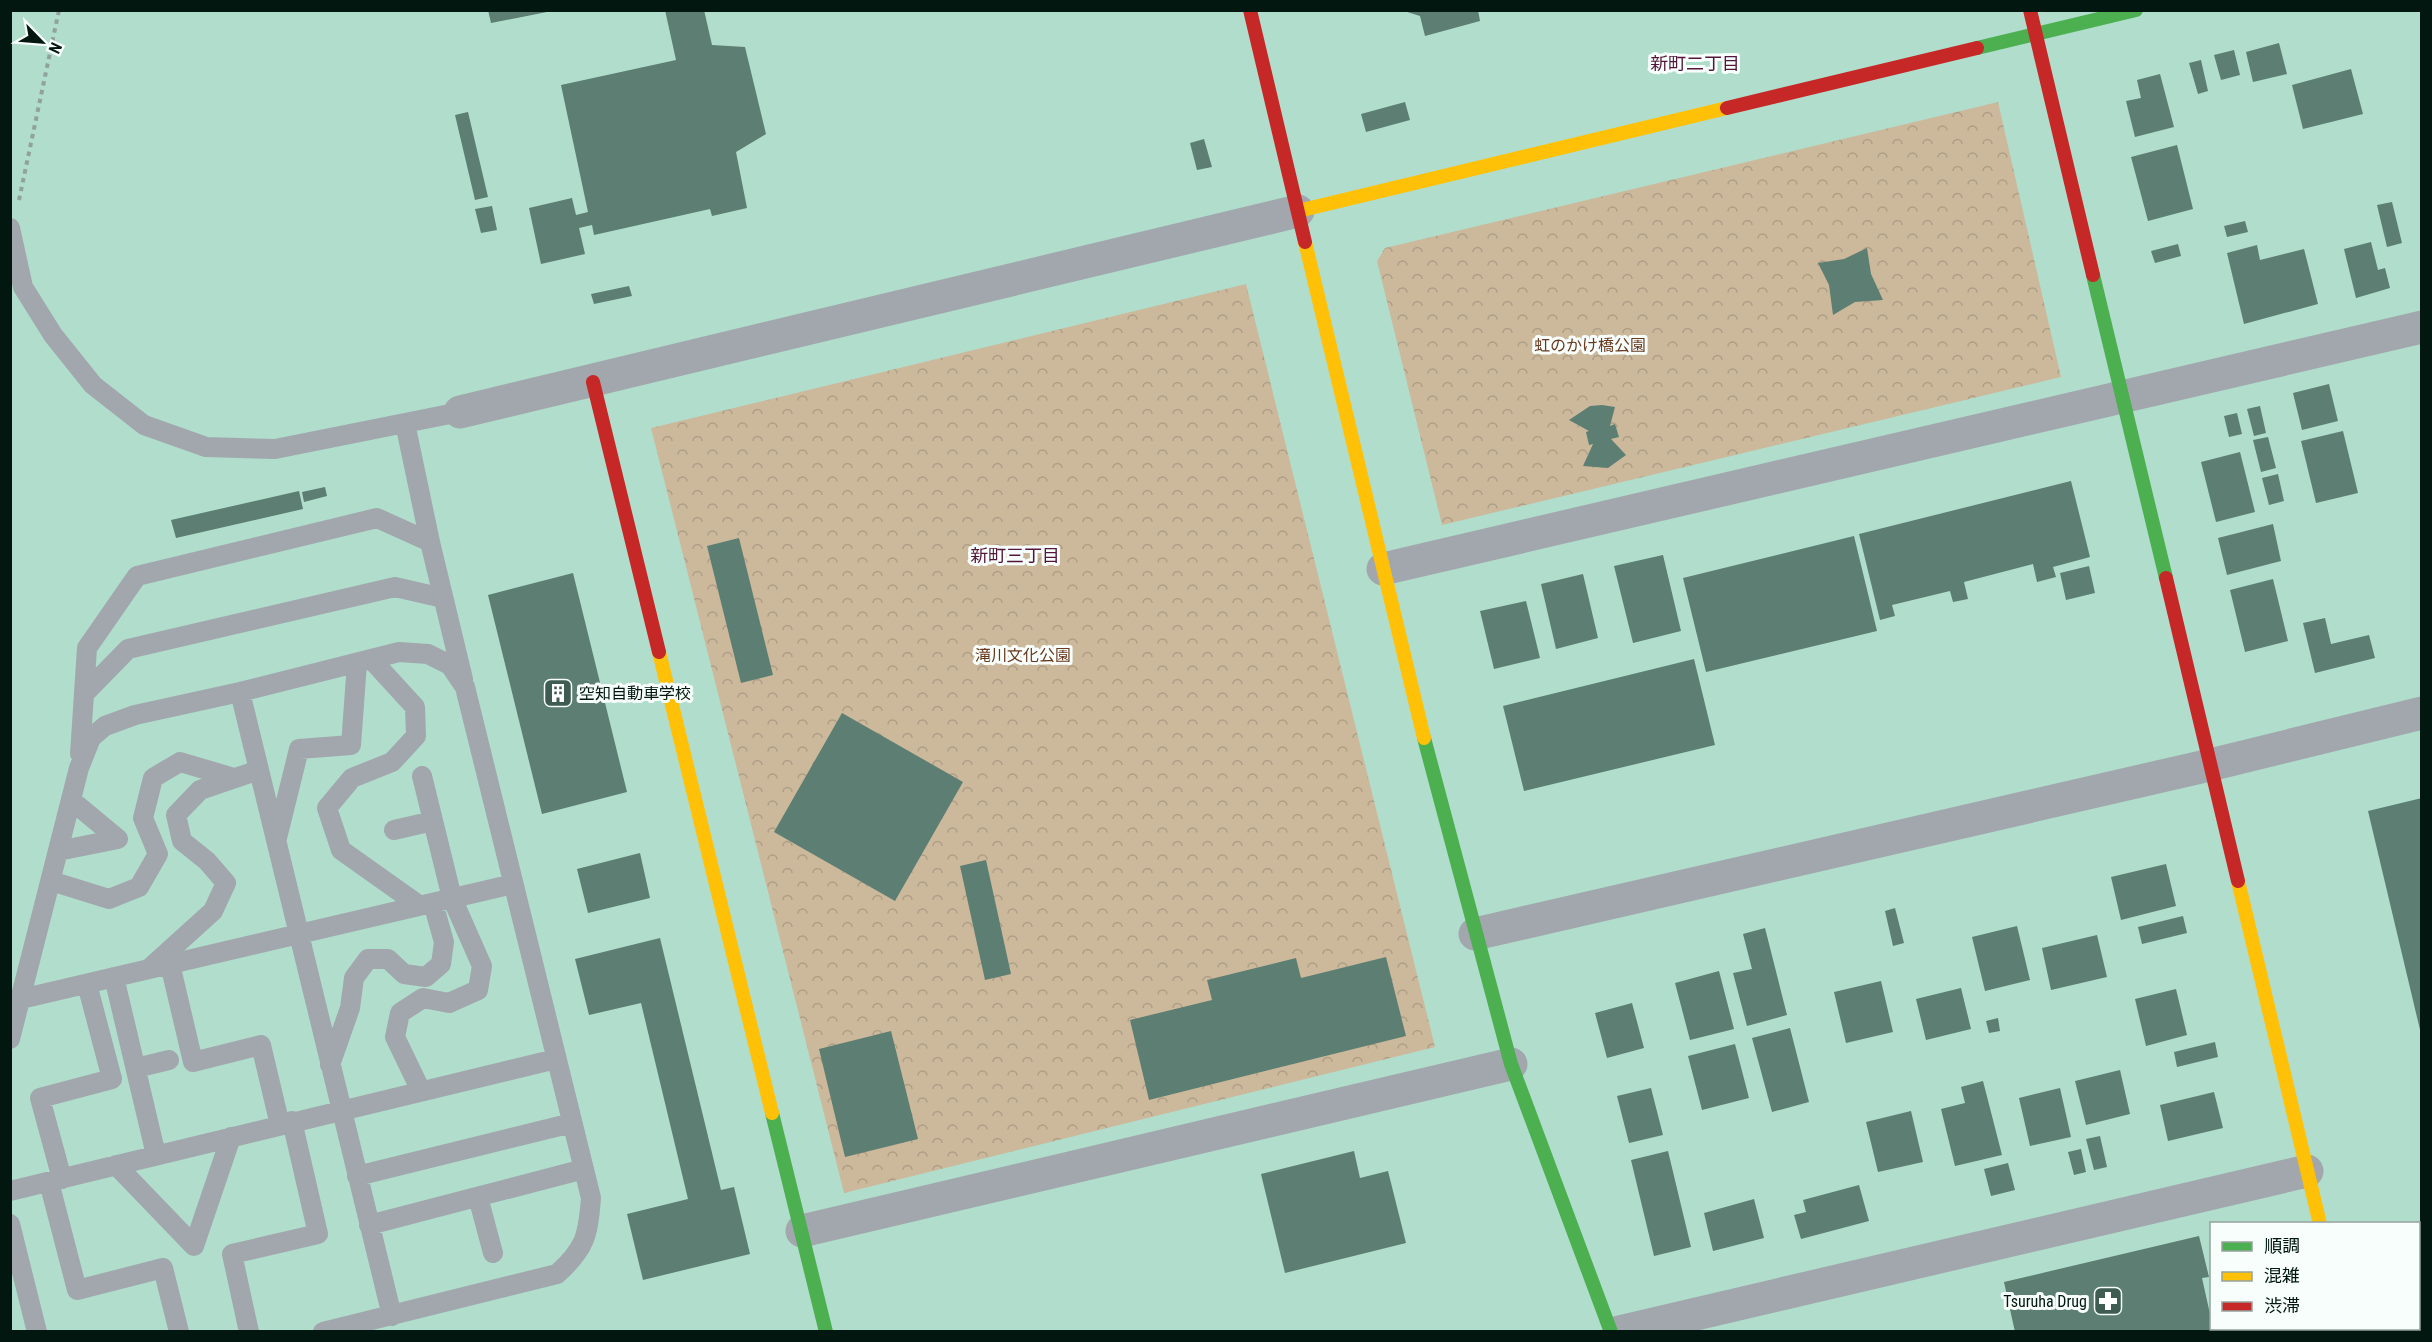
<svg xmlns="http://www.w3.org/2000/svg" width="2432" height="1342" font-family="'Roboto Condensed','Noto Sans JP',sans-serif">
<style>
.park{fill:url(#park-crowns)}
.building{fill:#5c7e73}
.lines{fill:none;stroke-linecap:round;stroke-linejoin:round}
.path{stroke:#90a19e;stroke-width:4;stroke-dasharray:4.5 4.5;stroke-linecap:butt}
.lane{stroke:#a1a7ad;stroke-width:20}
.street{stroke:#a1a7ad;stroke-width:33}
.fast{stroke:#4caf50;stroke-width:14}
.slow{stroke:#ffc107;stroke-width:14}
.jam{stroke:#c62828;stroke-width:14}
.labels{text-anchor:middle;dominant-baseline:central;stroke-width:6;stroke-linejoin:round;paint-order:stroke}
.park-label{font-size:16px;fill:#69391e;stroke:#f7fefb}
.poi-label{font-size:16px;fill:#011710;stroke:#f7fefb;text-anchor:start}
.neighbourhood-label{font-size:18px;fill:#531539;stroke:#f7fefb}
</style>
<defs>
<pattern id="park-crowns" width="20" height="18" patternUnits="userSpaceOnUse" patternTransform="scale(1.5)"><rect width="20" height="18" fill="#ccb99c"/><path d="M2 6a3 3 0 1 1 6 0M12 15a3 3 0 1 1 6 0" fill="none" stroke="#ad9e85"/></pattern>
</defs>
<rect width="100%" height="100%" fill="#b1ddcc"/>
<path class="park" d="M1998,102l63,275 -619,148 -65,-264 8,-13z
M1246,284l189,763 -591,146 -193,-765z"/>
<path class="building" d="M488,10h59v2l-56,11z
M665,10h39l8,35 33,2 21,87 -30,18 11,56 -35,8 -2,-7 -116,26 -2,-10 -13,3 6,26 -44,10 -12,-56 43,-10 4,17 12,-3 -27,-127 115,-25z
M1478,10l2,11 -55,15 -5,-20 -16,-5z
M2279,43l8,31 -34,8 -7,-30z
M2234,50l6,25 -19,5 -7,-25z
M2201,60l7,31 -10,3 -9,-31z
M2351,69l12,45 -60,15 -11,-44z
M2160,74l14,53 -39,10 -9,-36 15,-3 -4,-18z
M1405,102l5,18 -44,12 -5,-18z
M468,112l20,85 -13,3 -20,-85z
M1204,139l8,28 -15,3 -7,-27z
M2177,145l16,64 -45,12 -17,-64z
M2392,202l10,41 -15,4 -10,-42z
M492,206l5,24 -16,3 -6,-24z
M2245,221l3,11 -21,5 -3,-11z
M2371,242l7,28 7,-2 5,20 -34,10 -12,-49z
M2178,244l3,12 -26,7 -4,-12z
M2257,245l3,15 44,-11 14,55 -74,20 -17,-71z
M1867,248l4,26 12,26 -28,2 -22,13 -4,-30 -11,-22 26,-4z
M629,286l3,10 -38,8 -3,-10z
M2329,384l9,37 -36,9 -9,-37z
M1602,405l13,2 -5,19 5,-2 4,13 -8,2 15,16 -18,13 -25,-2 10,-22 -4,1 -3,-13 3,-1 -20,-11 21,-14z
M2260,406l6,27 -12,3 -7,-27z
M2237,413l5,21 -13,3 -5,-21z
M2343,431l15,62 -42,10 -15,-62z
M2268,437l8,31 -15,4 -8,-32z
M2240,452l15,60 -39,10 -15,-60z
M2278,474l6,27 -15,4 -7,-27z
M2071,481l19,76 -37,10 3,10 -19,5 -4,-18 -69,18 4,17 -15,3 -3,-11 -58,14 3,11 -15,4 -21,-86z
M325,487l2,9 -23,6 -2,-10z
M299,491l4,18 -127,29 -5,-18z
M2273,524l8,37 -54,14 -9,-37z
M1854,536l23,95 -171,41 -23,-94z
M739,538l34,137 -32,8 -34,-137z
M1663,555l18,76 -48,12 -19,-77z
M2089,566l6,27 -29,7 -6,-27z
M573,573l54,219 -85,22 -54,-219z
M1583,574l15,64 -42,11 -15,-65z
M2273,579l15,62 -43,11 -15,-62z
M1526,601l14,57 -46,11 -14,-58z
M2325,618l6,26 38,-9 6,23 -60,15 -12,-50z
M1694,659l21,86 -191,46 -21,-85z
M842,713l121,69 -68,119 -121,-69z
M2422,798v236h-1l-53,-223z
M640,853l10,45 -62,15 -11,-44z
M986,860l25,114 -26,6 -25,-114z
M2166,864l10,42 -55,14 -10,-43z
M1895,908l9,35 -11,3 -8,-35z
M2183,916l4,17 -45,11 -4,-17z
M2017,926l13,54 -45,11 -13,-54z
M1765,928l22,87 -40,11 -14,-53 19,-4 -9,-35z
M2097,935l10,42 -56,13 -9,-42z
M660,938l61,252 13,-3 16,67 -107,26 -16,-66 61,-15 -47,-196 -52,12 -14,-56z
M1386,957l20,79 -257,64 -19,-80 82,-20 -5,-20 89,-22 5,20z
M1719,971l15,58 -44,11 -15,-57z
M1881,981l12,51 -47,11 -12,-51z
M1961,988l10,41 -45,11 -10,-41z
M2176,989l11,46 -41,11 -11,-47z
M1632,1003l12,45 -37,10 -12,-45z
M1998,1018l2,13 -11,2 -3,-12z
M1790,1028l19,74 -37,10 -20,-74z
M891,1031l27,108 -73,18 -26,-108z
M2215,1042l3,15 -41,10 -3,-15z
M1735,1044l14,54 -47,12 -14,-54z
M2120,1070l10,44 -44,11 -11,-44z
M1983,1081l19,74 -47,11 -14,-57 24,-6 -4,-16z
M1651,1088l12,47 -34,8 -12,-47z
M2060,1088l11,49 -41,9 -11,-48z
M2214,1092l9,36 -55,13 -8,-36z
M1911,1111l12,51 -45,10 -12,-50z
M2100,1136l7,31 -13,3 -8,-31z
M2081,1149l5,23 -12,3 -6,-23z
M1354,1151l6,27 28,-7 18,72 -121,30 -24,-99z
M1668,1151l23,96 -37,9 -23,-96z
M2008,1163l7,27 -24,6 -7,-27z
M1859,1185l10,36 -68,18 -7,-24 12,-3 -3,-12z
M1754,1199l10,39 -51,13 -9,-38z
M2199,1236l10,41 -7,1 12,54h-199l-11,-50z"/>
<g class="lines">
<path class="path" d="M19,200l40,-190"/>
<path class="lane" d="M10,228l13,59 30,48 40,50 51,40 62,22 69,2 185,-37
M405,423l25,119
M371,659l44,48 1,29 -24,26 -40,16 -25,30 14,42 79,56
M240,692l152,624
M84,694l44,-45 267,-62 48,11
M80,754l7,-106 50,-72 240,-58 53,24 33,137
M394,830l39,-9
M277,838l22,-89 52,-4 6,-82
M58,851l60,-12 -47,-39
M51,881l58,18 30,-12 19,-33 -15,-36 10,-40 27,-16 54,16
M170,964l23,98 68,-17 19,80
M150,968l63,-57 13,-28 -19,-22 -25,-20 -6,-26 24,-25 59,-20
M114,977l42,178
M21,999l492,-115
M10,1039l69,-271 12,-30 14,-12 30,-11 105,-23 159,-40 29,2 22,11 15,22 126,511c-3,37 -5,50 -34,76l-234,58
M330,1065l20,-57 4,-30 14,-19h20l16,15 22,3 15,-13 3,-22 -11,-39
M136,1068l33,-8
M421,1091l-26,-54 5,-24 23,-15 26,5 29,-13 4,-24 -30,-68 -30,-122
M116,1165l78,81 37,-109
M357,1176l215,-53
M62,1179l-22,-81 72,-19 -25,-95
M49,1182l28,108 86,-22 16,64
M10,1191l546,-132
M478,1197l15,56
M10,1224l27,108
M369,1225l215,-56
M249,1332l-17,-78 86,-20 -26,-113"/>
<path class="street" d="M460,412l838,-201
M1383,569l1039,-242
M1475,934l735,-169 212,-52
M802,1231l709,-167
M1619,1332l688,-161"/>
<path class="fast" d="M1977,48l159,-38
M2093,275l73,303
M1424,738l87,326 100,268
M772,1113l54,219"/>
<path class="slow" d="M1298,211l429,-103
M1305,242l119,496
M659,652l113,461
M2238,881l82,343
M2345,1328l1,4"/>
<path class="jam" d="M1250,10l55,232
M2030,10l63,265
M1727,108l250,-60
M593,382l66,270
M2166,578l72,303"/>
</g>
<defs>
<g id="building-square" transform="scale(1.5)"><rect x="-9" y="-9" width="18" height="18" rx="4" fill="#3f5c52" stroke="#f7fefb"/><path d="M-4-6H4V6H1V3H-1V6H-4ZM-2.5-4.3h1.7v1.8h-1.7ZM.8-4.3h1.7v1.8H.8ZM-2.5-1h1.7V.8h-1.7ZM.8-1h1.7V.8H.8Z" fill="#fff"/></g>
<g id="pharmacy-square" transform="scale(1.5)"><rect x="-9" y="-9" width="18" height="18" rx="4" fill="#3f5c52" stroke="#f7fefb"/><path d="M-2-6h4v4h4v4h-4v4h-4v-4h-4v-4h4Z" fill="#fff"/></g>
</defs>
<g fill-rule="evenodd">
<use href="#building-square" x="558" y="693"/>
<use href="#pharmacy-square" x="2108" y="1301"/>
</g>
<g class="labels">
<g class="park-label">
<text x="1590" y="345">虹のかけ橋公園</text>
<text x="1023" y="655">滝川文化公園</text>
</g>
<g class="poi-label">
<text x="579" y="693">空知自動車学校</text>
<text x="2087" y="1301" text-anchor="end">Tsuruha Drug</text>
</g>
<g class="neighbourhood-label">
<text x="1695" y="63">新町二丁目</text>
<text x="1015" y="555">新町三丁目</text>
</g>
</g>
<rect width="2432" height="1342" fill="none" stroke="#011710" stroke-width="24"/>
<rect x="2210" y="1222" width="210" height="108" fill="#f7fefb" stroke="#95a29d" stroke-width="1.5"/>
<rect x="2222" y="1242" width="30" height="9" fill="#4caf50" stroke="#95a29d" stroke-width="1.5"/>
<text x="2264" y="1252" font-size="18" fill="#011710">順調</text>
<rect x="2222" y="1272" width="30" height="9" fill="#ffc107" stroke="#95a29d" stroke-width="1.5"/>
<text x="2264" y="1282" font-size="18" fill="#011710">混雑</text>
<rect x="2222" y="1302" width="30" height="9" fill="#c62828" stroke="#95a29d" stroke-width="1.5"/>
<text x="2264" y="1312" font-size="18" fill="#011710">渋滞</text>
<g transform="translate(42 42) rotate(115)" stroke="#f7fefb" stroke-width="4.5" paint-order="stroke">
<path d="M0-4.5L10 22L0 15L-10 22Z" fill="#011710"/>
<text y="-9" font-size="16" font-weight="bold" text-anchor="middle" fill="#011710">N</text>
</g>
</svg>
